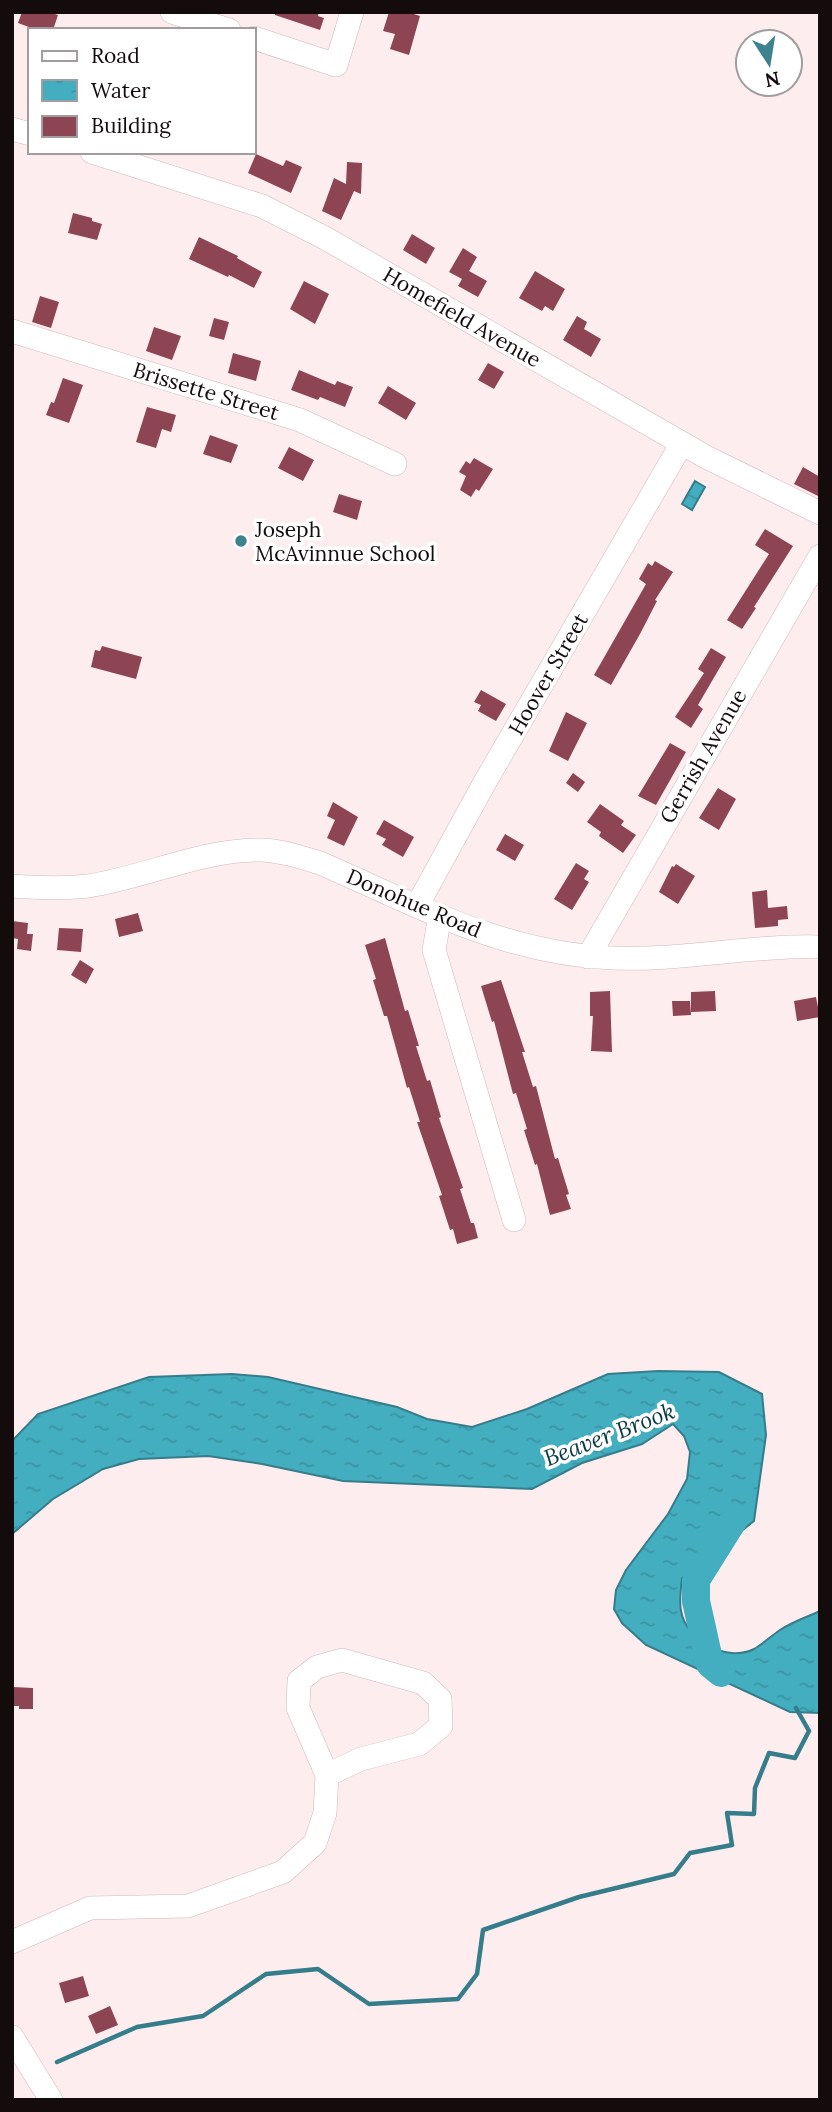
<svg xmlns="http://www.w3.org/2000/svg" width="832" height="2112" font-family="Lora,serif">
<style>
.water{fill:url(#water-ripples);stroke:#357d8a;stroke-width:2}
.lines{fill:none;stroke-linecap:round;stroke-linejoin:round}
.stream{stroke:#357d8a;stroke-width:4.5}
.river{stroke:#43aec0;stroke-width:28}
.building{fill:#8e4553}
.minor-casing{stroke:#d1b8bb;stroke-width:24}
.minor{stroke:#fff;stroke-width:23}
.poi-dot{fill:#3d828f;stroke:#fff;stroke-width:2.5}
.labels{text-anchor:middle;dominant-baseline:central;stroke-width:7;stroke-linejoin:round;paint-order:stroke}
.street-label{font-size:21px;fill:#140b0d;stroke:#fff}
.poi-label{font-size:21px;fill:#140b0d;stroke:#fff;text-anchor:start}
.water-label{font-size:23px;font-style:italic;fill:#093b43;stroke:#fff}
</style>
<defs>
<pattern id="water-ripples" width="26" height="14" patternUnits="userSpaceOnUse" patternTransform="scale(1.75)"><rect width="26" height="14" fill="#43aec0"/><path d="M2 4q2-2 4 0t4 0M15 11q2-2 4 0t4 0" fill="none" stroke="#3a94a4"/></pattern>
</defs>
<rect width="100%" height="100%" fill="#fdedef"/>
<path class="water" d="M695,481l10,6 -13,23 -10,-6z
M658,1371l61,1 43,22 4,41 -12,86 -72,57c-1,10 -3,23 -1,33 5,29 46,52 73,38 9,-5 17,-13 26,-19 12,-8 27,-13 40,-19v102l-30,-1 -144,-67 -24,-22 -8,-14 2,-19 10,-20 42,-56 19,-35 3,-27 -6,-16 -11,-12 -31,20 -60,19 -50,26 -189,-8 -81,-17 -54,-8 -69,3 -36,10 -50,30 -41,35v-93l26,-27 111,-37 83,-3 36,3 129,30 30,12 45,8 55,-18 81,-35z"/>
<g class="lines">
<path class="stream" d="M57,2062l80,-35 66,-11 63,-42 52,-5 51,35 89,-5 19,-25 6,-44 96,-33 95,-23 16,-21 42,-8 -5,-32 27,1 1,-26 14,-35 26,5 14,-27 -13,-23"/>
<path class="river" d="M721,1673l-11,-9 -14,-63v-21l37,-59"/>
</g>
<path class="building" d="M22,12h27l9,3 -5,15h-16l-19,-7z
M275,12h44l-1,4 6,2 -4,12 -45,-15z
M389,12h19l12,4 -11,39 -19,-6 5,-15 -12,-3z
M256,154l27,12 3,-6 16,7 -11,26 -43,-20z
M347,162l15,1 -1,31 -7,-3 -13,29 -19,-9 12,-33 12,6z
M73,213l19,5v3l10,3 -5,16 -29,-7z
M412,234l23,14 -9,16 -23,-14z
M199,237l39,19 -1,2 25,14 -8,16 -25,-13 -1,2 -39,-18z
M463,248l14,9 -8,14 18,10 -9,16 -20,-11 4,-7 -13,-7z
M535,271l30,18 -12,22 -8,-5 -3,5 -23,-13z
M304,281l25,13 -14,30 -25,-15z
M40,296l19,6 -8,26 -19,-6z
M577,316l10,6 -3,7 17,10 -10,18 -28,-17z
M214,318l15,4 -5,18 -15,-4z
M154,327l27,9 -9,24 -26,-9z
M233,353l28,8 -5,20 -28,-8z
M488,363l16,9 -10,17 -16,-9z
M299,370l36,15 2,-4 16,6 -8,20 -25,-10 -2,3 -27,-10z
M63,378l20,7 -14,38 -23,-8 5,-13 3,1z
M388,386l28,17 -10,17 -28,-17z
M147,407l29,8 -5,17 -9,-3 -6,19 -20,-6z
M210,435l28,10 -7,18 -28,-9z
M289,447l25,13 -11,21 -25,-13z
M474,458l19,11 -14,22 -3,-2 -5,8 -11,-7 6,-14 -7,-4 7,-11 4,3z
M803,467l17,10v20l-26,-13z
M339,494l23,7 -5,19 -24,-8z
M765,529l28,17 -39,61 2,1 -14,21 -15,-9 42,-66 -14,-9z
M655,561l18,11 -18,28 2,1 -17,33 -29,51 -17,-10 52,-91 -7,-5 9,-16 4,3z
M102,646l40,11 -6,22 -45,-12 4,-17 5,1z
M711,648l15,9 -28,48 5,4 -12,19 -16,-11 29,-44 -6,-4z
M481,690l25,14 -10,17 -18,-10 3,-6 -7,-3z
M566,712l21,11 -19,38 -19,-10z
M670,743l16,9 -30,53 -18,-9z
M573,773l12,9 -7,10 -12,-9z
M718,788l18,11 -17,31 -20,-12z
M333,802l25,15 -14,29 -17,-8 8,-18 -8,-4z
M600,804l24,17 -3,4 15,10 -13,18 -24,-17 2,-4 -14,-10z
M384,820l30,17 -11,20 -21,-12 4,-6 -10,-5z
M505,834l19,11 -9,16 -19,-11z
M576,863l13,8 -5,8 5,3 -17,28 -18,-11z
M676,864l19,12 -17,28 -19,-12 13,-26 2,1z
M767,890l1,18 19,-2 1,13 -10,1v6l-23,2 -3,-36z
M138,913l5,18 -24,6 -4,-18z
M12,921l16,2 -1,11h6l-2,17 -14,-2 1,-10 -6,-1z
M59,928l24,1 -2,23 -24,-2z
M385,938l20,73 3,-1 11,36h-3l11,35 3,-1 11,37 -2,1 24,70 -3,1 11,34h3l4,15 -21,6 -4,-15 -3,1 -11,-34 3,-1 -25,-73h3l-11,-35 -2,1 -20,-72h-3l-11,-36 3,-1 -11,-34z
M80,960l14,9 -8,15 -15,-9z
M501,980l24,72h-3l11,35 3,-1 19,73 3,-1 11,36 -3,1 5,14 -21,6 -13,-51 -2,1 -11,-35 3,-1 -11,-36 -3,1 -19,-73 -2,1 -11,-36z
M610,991l2,61 -21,-1 2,-35h-3v-24z
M715,991l1,20 -25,1v-20z
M816,997l4,20 -23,4 -3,-20z
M672,1001h18l1,14 -18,1z
M13,1687l20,1v21h-14v-3h-6z
M83,1976l6,20 -24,7 -6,-20z
M110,2006l8,19 -22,9 -8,-18z"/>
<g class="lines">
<g class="minor-casing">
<path id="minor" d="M172,12l57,18
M254,38l82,27 16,-53
M12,129l18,5
M92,152l170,54 63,32 381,219 114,56
M12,331l288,89 95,44
M12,886c26,2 50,3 76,0 58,-9 115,-37 174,-36 20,1 39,7 58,13 97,42 184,91 292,95 69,3 138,-13 208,-11
M417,906l68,-124 197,-339
M440,915l-6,35 80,270
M588,957l232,-401
M12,1942l78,-34 98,-2 95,-34 32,-29 10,-30 2,-38 -29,-67 1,-27 18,-14 25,-7 81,23 17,16 1,27 -22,18 -58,15 -34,16
M12,2037l39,63"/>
</g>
<use href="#minor" class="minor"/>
</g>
<circle class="poi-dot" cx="241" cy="541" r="7"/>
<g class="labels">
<g class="street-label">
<text transform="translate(462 317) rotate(30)">Homefield Avenue</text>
<text transform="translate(206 391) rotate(17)">Brissette Street</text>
<text transform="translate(548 674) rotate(-60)">Hoover Street</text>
<text transform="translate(703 756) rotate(-60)">Gerrish Avenue</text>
<text transform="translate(414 903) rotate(23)">Donohue Road</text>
</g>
<g class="poi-label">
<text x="255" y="529">Joseph<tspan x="255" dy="24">McAvinnue School</tspan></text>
</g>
<g class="water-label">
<text transform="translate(609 1434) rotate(-21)">Beaver Brook</text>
</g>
</g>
<rect width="832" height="2112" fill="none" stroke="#140b0d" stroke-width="28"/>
<rect x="28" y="28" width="228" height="126" fill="#ffffff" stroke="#a19d9e" stroke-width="2"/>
<rect x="42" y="51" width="35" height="10" fill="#ffffff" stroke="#a19d9e" stroke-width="2"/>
<text x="91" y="63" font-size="21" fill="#140b0d">Road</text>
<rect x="42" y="80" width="35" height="21" fill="url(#water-ripples)" stroke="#a19d9e" stroke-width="2"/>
<text x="91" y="98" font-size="21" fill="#140b0d">Water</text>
<rect x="42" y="116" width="35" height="21" fill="#8e4553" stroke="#a19d9e" stroke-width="2"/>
<text x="91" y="133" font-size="21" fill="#140b0d">Building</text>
<g transform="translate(769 63) rotate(168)"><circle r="33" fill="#ffffff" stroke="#a19d9e" stroke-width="2"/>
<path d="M0-5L12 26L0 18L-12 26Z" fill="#3d828f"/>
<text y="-10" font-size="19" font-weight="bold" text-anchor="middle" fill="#140b0d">N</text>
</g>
</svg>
